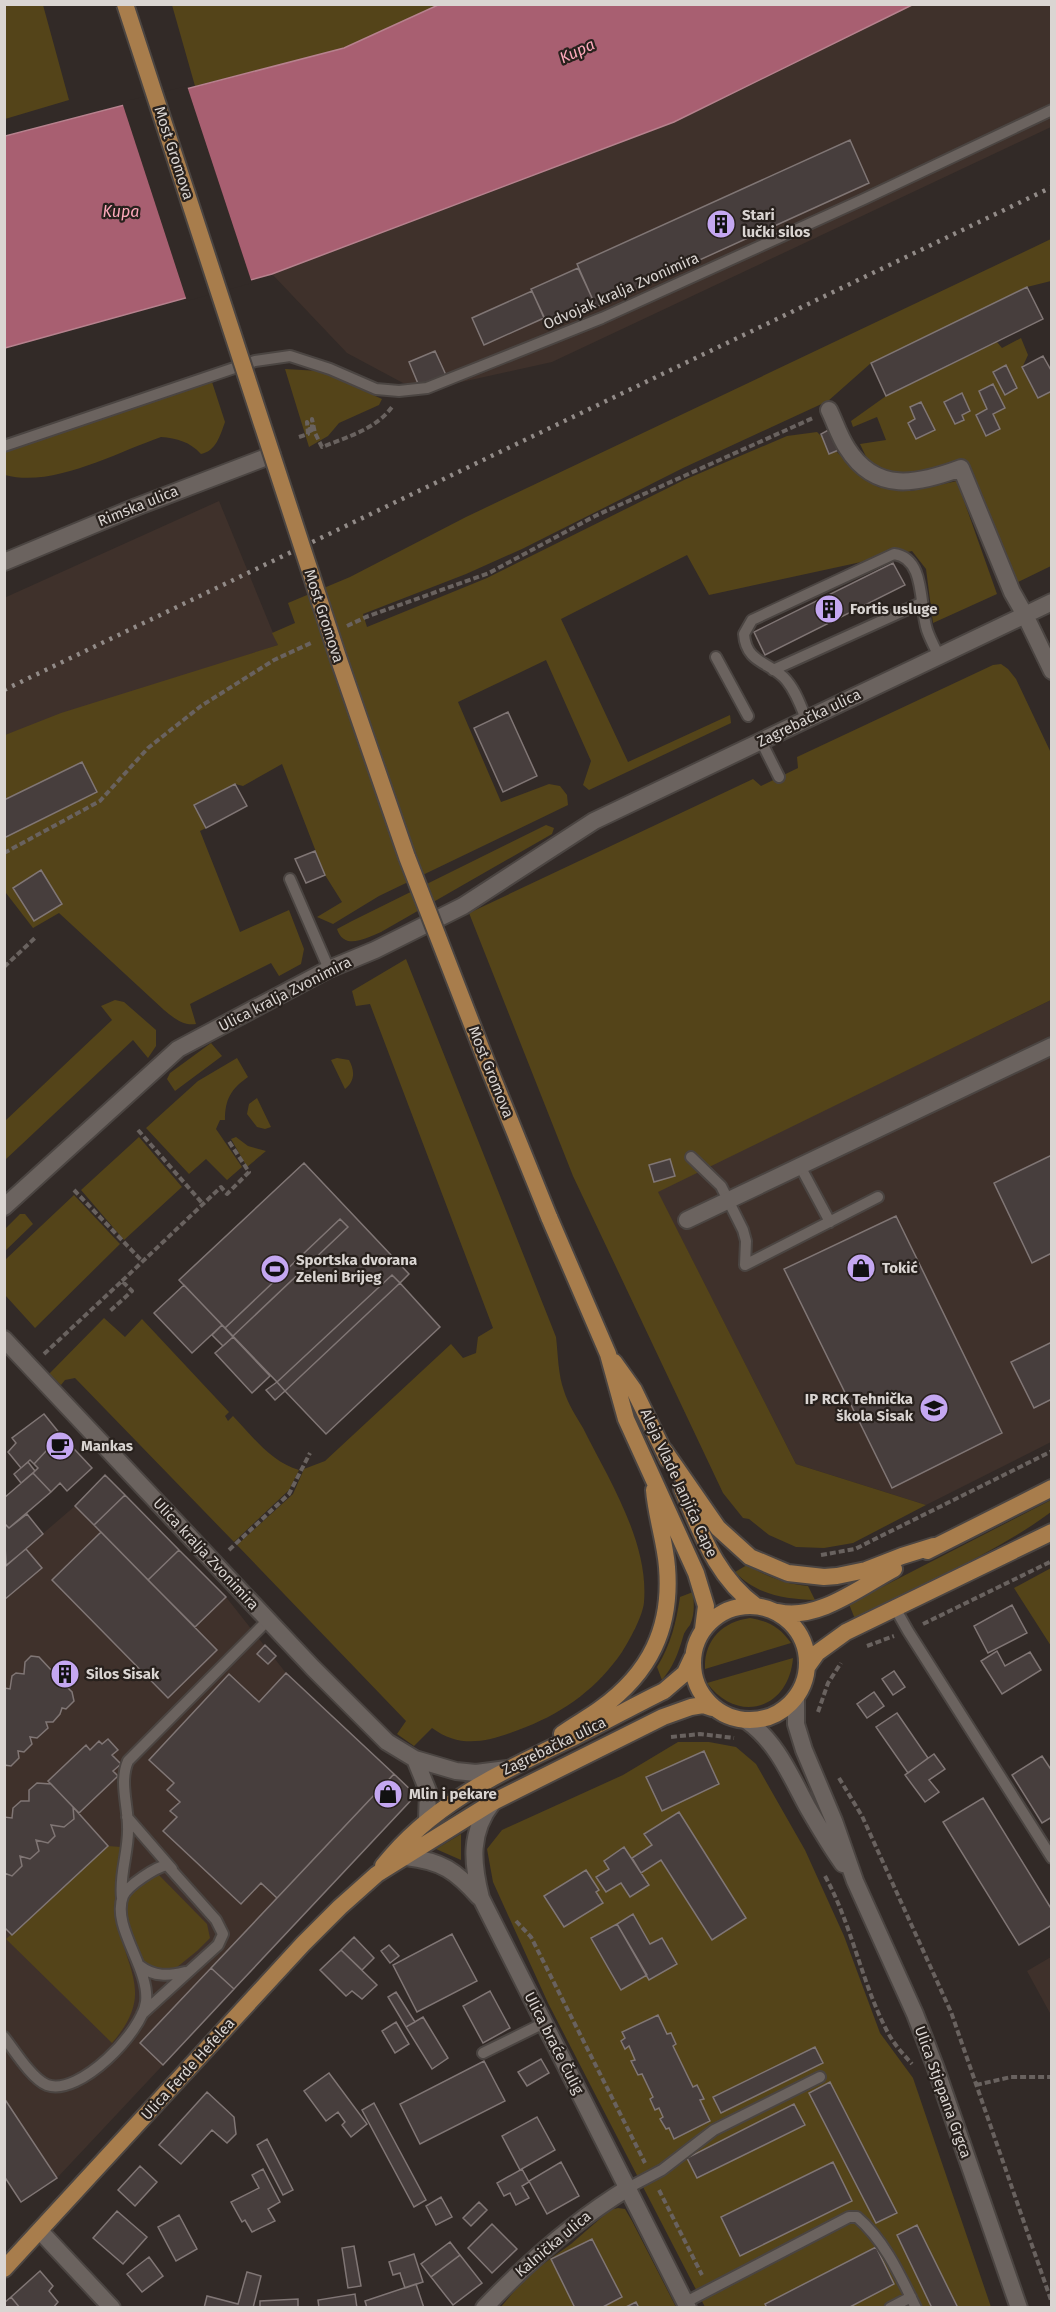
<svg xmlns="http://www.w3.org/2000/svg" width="1056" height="2312" font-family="'Fira Sans',sans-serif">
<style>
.built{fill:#3f312b}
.green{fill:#544419}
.water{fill:#a85f71;stroke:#b7828e;stroke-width:1.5}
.pier{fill:#322a27}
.building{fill:#473e3d;stroke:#807675;stroke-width:1.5}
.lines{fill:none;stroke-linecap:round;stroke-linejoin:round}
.service-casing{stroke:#4b4542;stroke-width:14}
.minor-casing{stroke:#4b4542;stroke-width:20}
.secondary-casing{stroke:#4b4542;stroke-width:20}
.primary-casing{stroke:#4b4542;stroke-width:20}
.path{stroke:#69625f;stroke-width:4;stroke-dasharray:6 3;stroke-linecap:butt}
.service{stroke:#6b635f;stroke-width:10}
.minor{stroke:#6b635f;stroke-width:16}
.secondary{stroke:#6b635f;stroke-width:16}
.primary{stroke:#a87d4c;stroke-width:16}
.rail{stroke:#928b88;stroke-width:4.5;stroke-dasharray:3 6;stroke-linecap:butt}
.primary-bridge-casing{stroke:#4b4542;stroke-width:20;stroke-linecap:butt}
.primary-bridge{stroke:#a87d4c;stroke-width:16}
.labels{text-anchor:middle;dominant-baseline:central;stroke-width:4.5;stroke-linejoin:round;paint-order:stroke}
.street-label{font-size:15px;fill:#dad5d2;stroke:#28211d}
.poi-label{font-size:15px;font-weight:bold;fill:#dad5d2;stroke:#28211d;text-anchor:start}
.water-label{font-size:16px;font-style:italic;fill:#fda9bb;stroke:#28211d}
</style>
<rect width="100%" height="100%" fill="#322a27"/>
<path class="built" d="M912,5h139v122l-499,235 -104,23 -45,-2 -56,-30 -75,-79 402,-152z
M219,501l59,144 -273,90 -1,-137z
M1051,1000v442l-125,63 -130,-41 -139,-273z
M105,1475l121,122 60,76 130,122 -359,383 -36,24 -17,-26v-609l71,-61z
M1051,1957v58l-24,-44z"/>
<path class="green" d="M5,4l38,1 26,95 -64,19z
M172,5h266l-94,43 -149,38z
M1051,239v42l-24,6 -156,76 -43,38 -145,67 -161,81 -56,25 -103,40 4,13 120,-49 197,-98 103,-44 30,-4 24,24 37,31 33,4 46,-10 40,113 -64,29 -7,-54 -14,-18 -203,44 -22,-40 -126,64 67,143 102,-47 1,8 -142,67 -6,-5 8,-24 -45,-101 -88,42 43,100 48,-18 11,2 7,9 1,10 -189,91 -46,28 -16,-7 25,-15 -17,-27 -43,-111 -39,22 -8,-2 -41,21 12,23 -6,3 40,101 49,-22 15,39 -3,15 -22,12 -8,-13 -81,41 6,20c-13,2 -22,-6 -32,-14l-105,-97 -26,15 -27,-35 -1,1v-159l56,-22 217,-68 -6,-12 23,-10 -7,-20 62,-26 116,-60z
M1021,338l7,17 -6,13 16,30 13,-7v175l-35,17 -54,-125 -51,19 -28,-5 -13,-7 -10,-21 26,-4 -9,-23 -24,10 -2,-6 35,-25 111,-54 5,6z
M285,369l35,2 62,28 -3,6 -40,18 -11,13 -19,11z
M212,382l13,40c-5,14 -9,29 -24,32 -11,-12 -24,-16 -40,-17 -46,16 -108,51 -156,38v-23z
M1001,664l7,5 8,10 35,74v247l-393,192 138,272 130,41 -73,38 -29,5 -28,-1 -27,-12 -20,-16 -6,-1 -20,-25 -150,-317 -104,-263 284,-134 8,7 37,-18 -1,-11 196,-92z
M546,825l8,3 -2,6 -171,98c-15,6 -37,19 -44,-3l15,-8z
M406,959l150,378c2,17 2,38 8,54 4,13 12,25 19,37 26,52 66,114 61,174 -1,14 -15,39 -22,50 -24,35 -56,59 -96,75 -33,13 -63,24 -94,1l-18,18 -17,-12 9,-13 -169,-176 56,-51 11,-25 21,-8 126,-117 12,14 13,-5 2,-16 15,-9 -123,-324 -14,2 -4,-15z
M115,1000l9,2 32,28v16l-8,12 -15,-18 -128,120v-39l107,-101 -11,-14z
M211,1043l11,13 -47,35 -8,-12 3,-6z
M237,1058l11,19c-17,12 -23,22 -23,43h-5l-4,9 26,38 -15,13 -21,-21 -17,15 -43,-46 52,-47z
M337,1058l12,2c6,11 6,21 -4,29l-14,-29z
M257,1098l14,29 -6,2 -8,-2 -10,-13 2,-10z
M139,1137l43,50 -58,53 -43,-50z
M236,1137l12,9 18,5 -19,16 -16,-28z
M74,1195l46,49 -85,84 -30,-33v-35z
M20,1214h5l8,10 -28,27v-22z
M104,1318l21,19 17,-18 87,93 -4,4 3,5 5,-5c20,21 38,46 66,54l-10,20 -55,52 -159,-164 -10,2 -4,5 -12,-11z
M1051,1500v12c-56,42 -133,74 -196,107l-6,-15z
M747,1565c21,12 38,19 61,21l7,14c-31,-1 -58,-5 -80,-28z
M1051,1568v78l-37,-58z
M693,1592c1,11 2,22 -3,33 -3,4 -6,7 -7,12 -5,17 -10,30 -21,43l-5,-13c14,-23 19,-44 23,-70z
M750,1618c18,3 30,9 41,25l-86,26c-1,-29 17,-47 45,-51z
M793,1658c-4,51 -55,67 -86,25z
M678,1742h31l27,5 20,17 49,86 39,86 36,97 33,45 78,229h-286l-157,-304 -55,-121 -6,-33 15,-19 121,-55z
M461,1834v26l-25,-11z
M108,1846l13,1c-3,23 -7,47 -4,70 8,54 39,75 -5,126l-106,-104z
M156,1872l51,52 3,14 -13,13 -26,21 -21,-3 -8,-10 -15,-33v-31z
M618,2208l7,1 7,12 44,86 -176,1 28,-33 43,-31 39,-34z"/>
<path class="water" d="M438,5h474l-238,117 -402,152 -267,74v-212l339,-88z"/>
<path class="pier" d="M187,86l65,197 -65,18 -65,-199z"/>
<path class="building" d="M850,140l19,43 -273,124 -19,-43z
M578,268l15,32 -47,21 -15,-32z
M1027,287l16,32 -157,77 -15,-33z
M532,291l12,27 -60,27 -12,-27z
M435,351l11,24 -27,11 -10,-24z
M1043,356l9,16v19l-14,7 -16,-31z
M1006,365l11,23 -12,7 -12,-23z
M993,384l12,24 -12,6 7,15 -14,7 -10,-21 11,-6 -8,-18z
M962,393l8,18 -8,4 2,5 -9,4 -11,-22z
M921,402l14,28 -19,9 -8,-16 7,-4 -5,-12z
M832,428l9,21 -12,5 -8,-20z
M893,563l12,22 -140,70 -11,-23z
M508,712l29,64 -34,16 -29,-64z
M82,762l15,30 -93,46v-38z
M235,784l12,22 -41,22 -12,-23z
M315,851l10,24 -19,8 -11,-24z
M41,870l21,34 -28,17 -21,-33z
M1052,1155v98l-20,10 -38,-80z
M670,1159l5,17 -21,6 -5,-17z
M304,1163l105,111 -9,9 40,44 -114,107 -41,-43 -10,9 -9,-10 11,-8 -98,-102z
M896,1216l106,217 -110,55 -108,-219z
M340,1219l8,8 -115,109 -8,-8z
M392,1275l8,8 -115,108 -8,-9z
M184,1285l38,40 -30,28 -38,-40z
M222,1325l11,12 -10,9 -11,-11z
M233,1337l37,39 -18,17 -37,-40z
M1052,1342v57l-18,9 -23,-46z
M44,1414l17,21 -27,29 -4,-4 -9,8 -13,-16 8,-9 -4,-5z
M61,1435l31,33 -25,23 -7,-8 -9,9 -18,-19 5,-5 -4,-4z
M28,1462l7,9 -14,12 -7,-9z
M33,1473l18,19 -42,36 -5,-5v-25z
M105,1475l20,20 -31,30 -19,-19z
M125,1495l54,55 -31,30 -54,-55z
M27,1514l16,20 -37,32 -2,-43 5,5z
M101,1532l116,118 -49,48 -116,-118z
M26,1549l16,19 -38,32v-33z
M179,1550l47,47 -31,30 -47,-47z
M1012,1605l15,28 -39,20 -14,-27z
M265,1645l11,11 -8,8 -11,-10z
M997,1651l8,15 25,-14 11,18 -39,24 -21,-33z
M31,1656l8,1 28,30 5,5 2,9 -8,8 -4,-1 -2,6 -7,8h-7l2,6 -11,10 -7,-1 2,7 -8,8 -6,-1 1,7 -8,8 -7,-1v-77l6,1 2,-13 4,-3 8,1 1,-12z
M63,1661l15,15 -11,11 -15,-15z
M894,1671l11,16 -12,8 -11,-16z
M286,1673l108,101 -117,124 -16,-15 -20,21 -78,-73 14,-14 -7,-6 10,-9 -13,-12 7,-7 -25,-23 80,-86 30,28z
M874,1692l10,14 -17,12 -10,-14z
M897,1713l31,45 -20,15 -32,-46z
M108,1739l10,11 -6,5 9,9 -8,7 5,5 -39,37 -31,-32 38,-36 4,5 9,-9 3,3z
M704,1751l15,33 -57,27 -16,-34z
M934,1754l11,15 -16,11 10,12 -14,10 -20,-27z
M1042,1756l10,15v46l-10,6 -30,-48z
M394,1774l22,21 -182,194 -23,-21z
M37,1783l14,1 22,23 1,12 -10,8 -13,-2 4,11 -7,7 -12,-3 3,11 -9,8 -10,-3 2,10 -10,10 -8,-3v-56l8,1 1,-10 8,-7h8v-11z
M983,1798l69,112v15l-33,20 -76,-123z
M73,1807l35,39 -96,89 -8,-8v-54l8,3 10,-10 -2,-10 10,3 9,-8 -3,-11 12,3 7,-7 -4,-11 13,2 10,-8z
M679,1812l67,106 -34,22 -51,-80 -20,13 -9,-15 20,-13 -8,-11z
M624,1847l25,38 -19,12 -9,-14 -15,9 -10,-15 13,-8 -5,-8z
M586,1870l13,20 -3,2 7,11 -39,24 -20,-31z
M633,1914l17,30 12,-6 15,26 -28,16 -32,-56z
M617,1924l30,51 -26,15 -30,-52z
M452,1934l25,47 -60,31 -24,-47z
M354,1937l20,21 -12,12 -21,-20z
M389,1945l10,11 -9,7 -9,-12z
M341,1950l36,35 -15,14 -10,-8 -6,5 -26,-26z
M211,1968l23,21 -71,76 -23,-22z
M490,1991l20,37 -27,15 -20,-37z
M396,1992l19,30 -9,5 -18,-30z
M658,2015l9,19 4,-1 5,11 -3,2 20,41 4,-2 7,14 -4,1 10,21 -36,18 -5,-11 -3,1 -6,-10 3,-2 -4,-9 -4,2 -5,-11 3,-2 -11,-23 -4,1 -7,-14 4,-1 -6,-14 -4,3 -4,-8 4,-3 -3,-6z
M423,2017l25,41 -16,11 -26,-42z
M396,2022l13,22 -14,9 -13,-22z
M815,2047l8,16 -102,50 -8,-16z
M541,2059l8,14 -22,13 -9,-14z
M484,2061l21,40 -85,43 -20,-40z
M329,2073l38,51 -16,13 -9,-12 3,-3 -7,-10 -12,9 -22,-30z
M830,2082l67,131 -21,10 -67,-130z
M207,2092l27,25 2,17 -9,9 -15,-13 -31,34 -22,-19z
M4,2098l53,80 -36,24 -17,-26z
M374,2103l52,97 -12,7 -52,-97z
M794,2104l11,21 -108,53 -10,-20z
M537,2117l18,33 -35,20 -18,-34z
M267,2139l26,51 -10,5 -26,-50z
M561,2162l18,34 -32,18 -18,-33z
M833,2162l19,39 -112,55 -19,-39z
M140,2166l17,16 -22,24 -17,-16z
M263,2169l17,33 -12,7 7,12 -23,11 -7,-12 -3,2 -11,-20 28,-14 -7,-13z
M522,2169l7,13 -7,4 7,12 -13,7 -6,-12 -6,3 -7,-13z
M441,2197l11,20 -16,8 -10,-19z
M479,2202l8,8 -16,16 -8,-8z
M117,2211l30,26 -24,27 -30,-26z
M179,2215l18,34 -21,12 -18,-34z
M492,2224l25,25 -25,24 -24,-25z
M917,2225l41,83h-26l-35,-73z
M592,2239l30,58 -21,11h-26l-24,-49z
M450,2242l10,13 -29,22 -10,-13z
M354,2246l7,40 -13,2 -6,-40z
M876,2247l18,37 -46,24h-81l-2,-4z
M414,2254l9,28 -18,6 -5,-15 -7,2 -4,-13z
M460,2255l22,28 -29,22 -22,-28z
M149,2257l14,19 -21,16 -15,-18z
M40,2271l13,15 -4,5 9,11 -5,6h-33l-9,-11z
M247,2272l14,4 -8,32h-49l3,-12 31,8z
M416,2284l8,24h-57l-2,-7z
M355,2294l2,14h-38l-1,-8z
M11,2297l9,11h-16v-5z
M298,2299v9h-38v-7z
M636,2302l3,6h-15z"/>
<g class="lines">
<g class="service-casing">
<path id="service" d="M4,446l251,-85 35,-5 40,13 46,20 23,2 28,-3 175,-70 262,-119 188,-89
M716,657l32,59
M773,670l148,-67
M806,719c-5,-13 -10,-27 -19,-38 -14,-19 -41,-16 -43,-47l8,-14 142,-66c32,4 25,52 33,76 3,9 8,18 12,26
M761,741l18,36
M290,879l39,90
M691,1157l30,29 22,44 3,11 -1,24 133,-68
M800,1166l30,56
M895,1608l13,23 144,227
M127,1817l45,52
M122,1898c-3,-24 7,-47 6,-71 0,-22 -9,-45 0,-66l140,-141
M140,1966c14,11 29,10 45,6
M4,2037c10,13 28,42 43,48 32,12 95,-53 99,-83 4,-34 -35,-75 -23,-106 5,-11 33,-29 44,-31l49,55 7,14 -5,11 -76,69
M483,2053l61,-30
M628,2188l34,-18 52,-40 106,-53
M686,2302l163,-85h8c28,24 43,58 59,91
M890,2308l21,-11"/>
</g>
<g class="minor-casing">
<path id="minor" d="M1052,602l-27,13 27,56
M4,1207l174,-158 151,-80 46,-19 88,-44 131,-85 431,-206 -13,-23 -51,-124c-43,16 -85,26 -114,-20 -8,-12 -12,-26 -18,-38
M687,1220l365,-174
M4,1339l309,329 74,74 28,17 41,12 20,2 31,-4
M796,1698v26l8,26 30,71 21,60 60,133 20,52 84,242
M747,1721c30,21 44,56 61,87 11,19 22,38 35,56
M415,1759l13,32 -1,29
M493,1802c-24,30 -21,61 -12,96l207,410
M406,1857c36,4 50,14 73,40
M40,2231l72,77
M484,2308c44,-46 90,-87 144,-120"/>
</g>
<g class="secondary-casing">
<path id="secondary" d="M4,562l132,-55 136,-52"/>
</g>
<g class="primary-casing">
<path id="primary" d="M549,1217l59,137 18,65 70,154 10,33 -3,23
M614,1362l20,28 34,70
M664,1450l54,78 32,29 38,16 36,4 13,-1 29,-6 36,-14 32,-10
M682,1489c19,43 34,88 74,117
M927,1551l125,-63
M693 1663a57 57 0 1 1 114 0a57 57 0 1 1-114 0Z
M778,1612c40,9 82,-25 116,-43
M807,1667l10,-14 29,-21 206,-100
M562,1734c12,-9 26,-16 38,-25 50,-36 72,-81 67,-142 -2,-26 -11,-51 -13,-77
M383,1866c51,-65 123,-96 195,-131 29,-14 57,-30 86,-44l21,-18 7,-15
M4,2269l299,-325 37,-37 37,-33 116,-72 170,-85 28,-10 12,-2 9,3"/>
</g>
<path class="path" d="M299,437l9,-3 -1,-12 5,11v-14l3,14 7,14c25,-10 54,-18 70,-40
M347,626l19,-9 123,-44 106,-57 218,-98
M4,853l96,-52 48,-53 53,-42 73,-46 39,-18
M4,967l32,-30
M138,1130l65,74
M74,1190l68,71
M122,1281l99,-94 6,7 22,-22 -21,-32
M44,1354l78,-73 10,10 -22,20
M229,1550l60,-56 21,-41
M821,1555l34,-6 197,-98
M923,1624l129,-63
M867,1646l27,-10
M818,1712l10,-29 13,-20
M671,1737l29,-3 34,4
M839,1778l23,38 89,196 101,291
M825,1876c27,49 36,105 62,155 6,12 16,23 25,33
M516,1921l15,16 114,226
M976,2085l35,-8h41
M659,2190l43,85"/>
<use href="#service" class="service"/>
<use href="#minor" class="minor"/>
<use href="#secondary" class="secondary"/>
<use href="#primary" class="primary"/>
<path class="rail" d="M4,690l1048,-503"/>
<g class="primary-bridge-casing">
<path id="primary-bridge" d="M125,4l213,653 69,200 83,214 59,146"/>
</g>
<use href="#primary-bridge" class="primary-bridge"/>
</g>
<defs>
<g id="building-disc" transform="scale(1.5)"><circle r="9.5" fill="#c4a7f1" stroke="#28211d"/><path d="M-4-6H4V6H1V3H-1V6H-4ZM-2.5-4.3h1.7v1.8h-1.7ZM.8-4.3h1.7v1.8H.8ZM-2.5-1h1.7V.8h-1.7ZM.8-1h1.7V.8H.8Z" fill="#111"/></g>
<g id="shop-disc" transform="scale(1.5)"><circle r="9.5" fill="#c4a7f1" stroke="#28211d"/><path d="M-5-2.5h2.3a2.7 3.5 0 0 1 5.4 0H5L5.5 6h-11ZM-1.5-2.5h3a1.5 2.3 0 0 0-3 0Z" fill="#111"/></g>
<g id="stadium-disc" transform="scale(1.5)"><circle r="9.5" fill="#c4a7f1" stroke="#28211d"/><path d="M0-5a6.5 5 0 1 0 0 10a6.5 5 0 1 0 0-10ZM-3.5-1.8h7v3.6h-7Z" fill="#111"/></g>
<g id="school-disc" transform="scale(1.5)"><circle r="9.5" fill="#c4a7f1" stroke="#28211d"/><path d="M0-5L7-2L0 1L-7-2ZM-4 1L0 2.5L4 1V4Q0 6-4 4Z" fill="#111"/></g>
<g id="cafe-disc" transform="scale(1.5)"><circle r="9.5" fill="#c4a7f1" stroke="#28211d"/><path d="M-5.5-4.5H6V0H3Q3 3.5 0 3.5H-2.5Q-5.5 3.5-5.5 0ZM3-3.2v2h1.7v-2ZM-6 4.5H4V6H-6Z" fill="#111"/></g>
</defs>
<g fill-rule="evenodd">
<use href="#building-disc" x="721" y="224"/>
<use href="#building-disc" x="829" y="609"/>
<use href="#shop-disc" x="861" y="1268"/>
<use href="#stadium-disc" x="275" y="1269"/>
<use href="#school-disc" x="934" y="1408"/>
<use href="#cafe-disc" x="60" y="1446"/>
<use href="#building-disc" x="65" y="1674"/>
<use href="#shop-disc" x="388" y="1794"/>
</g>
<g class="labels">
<g class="street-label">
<text transform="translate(174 153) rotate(72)">Most Gromova</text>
<text transform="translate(621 291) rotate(-24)">Odvojak kralja Zvonimira</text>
<text transform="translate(138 506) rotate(-22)">Rimska ulica</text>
<text transform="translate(324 616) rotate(72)">Most Gromova</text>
<text transform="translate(809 718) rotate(-26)">Zagrebačka ulica</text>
<text transform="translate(285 994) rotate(-27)">Ulica kralja Zvonimira</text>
<text transform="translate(491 1072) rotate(68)">Most Gromova</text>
<text transform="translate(679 1483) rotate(65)">Aleja Vlade Janjića Cape</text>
<text transform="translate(206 1554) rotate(47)">Ulica kralja Zvonimira</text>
<text transform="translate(554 1746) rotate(-26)">Zagrebačka ulica</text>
<text transform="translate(554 2043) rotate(63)">Ulica braće Čulig</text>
<text transform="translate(188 2069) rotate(-48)">Ulica Ferde Hefelea</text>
<text transform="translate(943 2092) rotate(70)">Ulica Stjepana Grgca</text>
<text transform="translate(553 2244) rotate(-40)">Kalnička ulica</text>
</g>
<g class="poi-label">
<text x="742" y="215">Stari<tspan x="742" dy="17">lučki silos</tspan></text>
<text x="850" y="609">Fortis usluge</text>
<text x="296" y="1260">Sportska dvorana<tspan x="296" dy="17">Zeleni Brijeg</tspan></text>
<text x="882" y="1268">Tokić</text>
<text x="913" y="1399" text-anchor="end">IP RCK Tehnička<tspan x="913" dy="17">škola Sisak</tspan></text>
<text x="81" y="1446">Mankas</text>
<text x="86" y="1674">Silos Sisak</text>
<text x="409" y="1794">Mlin i pekare</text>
</g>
<g class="water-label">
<text transform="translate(577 51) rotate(-25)">Kupa</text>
<text x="121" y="211">Kupa</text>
</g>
</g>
<rect width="1056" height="2312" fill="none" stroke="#dad5d2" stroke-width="12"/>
</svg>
